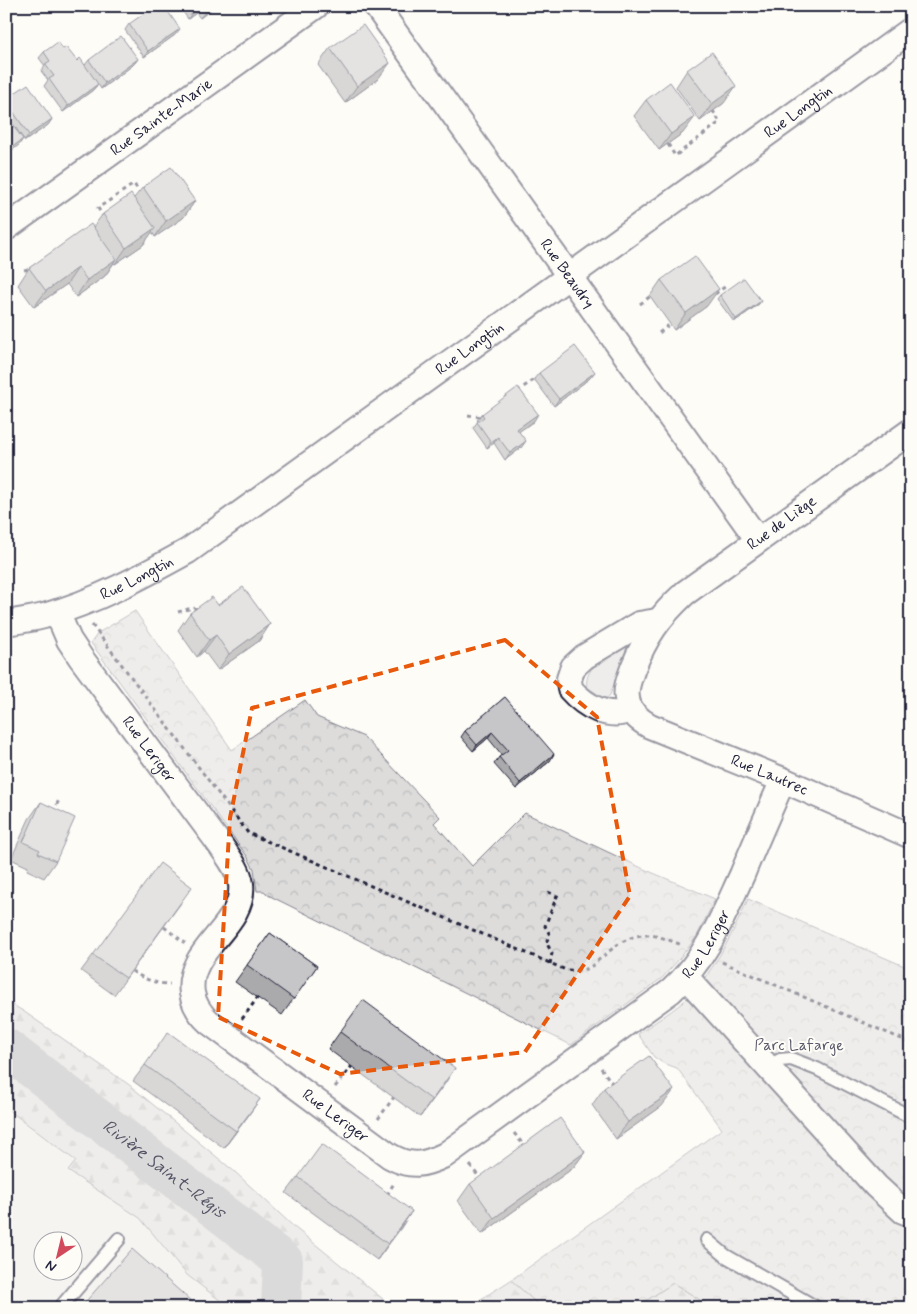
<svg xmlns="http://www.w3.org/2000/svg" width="917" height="1314" font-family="Mynerve,sans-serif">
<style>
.built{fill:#ecece9;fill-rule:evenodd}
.grass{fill:#dddcdb;stroke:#807f8b}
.forest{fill:url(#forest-firs);stroke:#807f8b}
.park{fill:url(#park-crowns);stroke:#807f8b}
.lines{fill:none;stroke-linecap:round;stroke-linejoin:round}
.river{stroke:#b2b2b7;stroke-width:40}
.service-casing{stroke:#22223b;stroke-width:16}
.minor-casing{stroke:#22223b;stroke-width:28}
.path{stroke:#22223b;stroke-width:3;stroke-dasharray:4 4;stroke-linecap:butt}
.service{stroke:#fdfcf7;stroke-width:12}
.minor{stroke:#fdfcf7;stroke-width:24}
.wall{fill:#aaaaac;stroke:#22223b}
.shaded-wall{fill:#8b8b8c;stroke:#22223b}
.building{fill:#c6c6c8;stroke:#22223b}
.marked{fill:none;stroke:#e8590c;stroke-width:4;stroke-dasharray:10 6;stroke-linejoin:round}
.labels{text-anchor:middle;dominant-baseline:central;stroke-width:4;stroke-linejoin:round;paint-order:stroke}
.street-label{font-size:16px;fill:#22223b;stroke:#fdfcf7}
.park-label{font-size:16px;fill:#5a5a6b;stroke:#fdfcf7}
.water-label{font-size:18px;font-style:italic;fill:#545466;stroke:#fdfcf7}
</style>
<defs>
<pattern id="forest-firs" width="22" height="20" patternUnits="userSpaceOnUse" patternTransform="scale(1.25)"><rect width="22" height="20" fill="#dddcdb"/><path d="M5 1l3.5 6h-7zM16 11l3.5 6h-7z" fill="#bdbcbd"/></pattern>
<pattern id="park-crowns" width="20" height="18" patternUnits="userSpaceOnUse" patternTransform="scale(1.25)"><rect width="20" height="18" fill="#dddcdb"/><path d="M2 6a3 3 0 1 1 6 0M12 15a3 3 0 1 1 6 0" fill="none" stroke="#bdbcbd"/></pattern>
</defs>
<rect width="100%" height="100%" fill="#fdfcf7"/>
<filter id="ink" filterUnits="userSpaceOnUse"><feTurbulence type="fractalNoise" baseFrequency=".02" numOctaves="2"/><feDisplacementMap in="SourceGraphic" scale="10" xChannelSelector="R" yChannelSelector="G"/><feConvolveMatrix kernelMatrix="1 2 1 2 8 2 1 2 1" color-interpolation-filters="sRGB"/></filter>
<g filter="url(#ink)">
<path class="built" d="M6,1108l70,53 -8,10 72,47 47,57 43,33h-224zM42,1242h30v30h-30z"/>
<path class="grass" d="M625,644l2,4 -17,47 -3,3 -5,-1 -15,-10c-4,-21 23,-32 38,-43z"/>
<path class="forest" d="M6,1001l17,10 105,73 107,88 59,55 100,81h-164l-43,-33 -47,-57 -72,-47 8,-10 -70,-53z
M511,1280l31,28h-75z
M673,1283l40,25h-78z"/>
<path class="park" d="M135,611l97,139 73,-50 12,17 47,20 76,80 -6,6 38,43 53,-53 121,57 69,29 -18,37 -17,22 -18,20 -91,67 -303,-150 -4,-4h-7l-3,-22 -7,-13 -156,-213 7,-10z
M748,899l163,70v339h-198l-40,-25 -38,25h-93l-31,-28 211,-151 -45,-61 -14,-5 -9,-6 -16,-23c14,-10 30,-20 44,-31 31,-29 49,-66 66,-104z"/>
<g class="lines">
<path class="river" id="s1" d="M6,1048l277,213 -2,47"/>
<g class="service-casing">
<path id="service" d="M766,1067l14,-7 11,-1 26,10 94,48
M707,1240l19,16 91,52
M60,1308l59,-69"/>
</g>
<g class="minor-casing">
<g id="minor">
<path id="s2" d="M376,6l382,534"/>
<path id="s3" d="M6,228l310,-222"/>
<path id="s4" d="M911,431l-226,162c-26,24 -39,43 -52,75 -3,9 -8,20 -6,30 1,14 12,22 23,28l133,54 128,56"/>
<path id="s5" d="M57,612l12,28 12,18 140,188c8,12 18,24 20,38 5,42 -56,65 -49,109 2,12 8,21 17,29l181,134c21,12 34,9 55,-1l226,-164c36,-33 51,-73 71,-116 13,-32 27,-63 41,-95"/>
<path id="s6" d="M6,623c13,-2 26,-4 38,-7 51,-14 99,-40 144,-65l723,-521"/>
<path d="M631,710c-23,10 -46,-4 -61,-21l-1,-10 4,-12 11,-10 55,-33 18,-3"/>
<path d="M686,977l190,209 27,25 8,3"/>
</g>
</g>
<path class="path" d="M668,144l7,12 45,-34 -7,-11
M104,218l-6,-10 36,-24 6,9
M24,270l9,-2
M715,294l11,-8
M640,304l12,-9
M659,333l11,-9
M517,391l20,-13
M468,415l13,2
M178,612l14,-4 8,1
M92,625l156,208 318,137c7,0 13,1 20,-1 6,-2 10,-7 15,-11 14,-12 28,-24 48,-23 11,1 22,6 33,10
M53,812l7,-14
M548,892l9,4
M164,927l21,16
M722,962l189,81
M550,964l2,-11 -6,-11 4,-7 -5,-9 12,-30 5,2
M132,971c12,8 23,13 38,13
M242,1019l16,-22
M601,1068l13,18
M335,1087l17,-21
M378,1119l16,-22
M514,1133l12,15
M470,1165l11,15
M387,1195l7,-12"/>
<use href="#service" class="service"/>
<use href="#minor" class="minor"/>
</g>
<path class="wall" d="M179,6h37l-16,12 -4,-5 -8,6z
M129,24l46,11 -31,22 -19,-27z
M330,48l48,31 -33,24 -27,-38z
M63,49l14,12 8,4 4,-5 49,-1 -5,6 -32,24 -3,-5 -5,6 -30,22 -19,-26 4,-6 -7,-9 4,-5 -6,-8 5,-6z
M687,70l37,33 -24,18 -24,-34z
M6,99l46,20 -4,6 -23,16 -19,-27z
M646,100l37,33 -24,17 -25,-34z
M143,187l52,14 -12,17 -28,19 -3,-5 -9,13 -28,19 -1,-1 -9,13 -29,21 -9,-13 -33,23 -16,-22 11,-17 64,-41 10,-13 31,-16z
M661,280l46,26 -33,24 -24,-34z
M720,295l39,9 -25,18 -17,-23z
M539,373l51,5 -36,28 -20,-27z
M482,414l52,7 -15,10 2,17 -16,12 -11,-17 -7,5 -14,-20 5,-7 -1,-1z
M218,605l52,19 -11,17 -41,29 -14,-19 -7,6 -19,-27 12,-17z
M505,697l45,64 -34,28 -22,-25 5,-7 3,-2 -14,-17 -15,13 -12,-14 4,-6z
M41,802l15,59 -12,17 -17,-8 1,-3 -17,-8 18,-40z
M181,903l-67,92 -33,-24 12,-16z
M270,933l47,33 -35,49 -47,-33z
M340,1032l115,36 -35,49 -92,-68z
M145,1065l103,51 -24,32 -91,-67z
M604,1088l58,18 -46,33 -24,-34z
M585,1152l-12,16 -91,66 -24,-33 12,-17z
M298,1177l114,34 -35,49 -91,-67z"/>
<path class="shaded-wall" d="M213,6h3l-16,12 5,-6z
M200,7l-4,6 -8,6 4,-6z
M180,29l-5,6 -31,22 4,-6z
M138,59l-5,6 -32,24 4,-6z
M390,63l-12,16 -33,24 12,-17z
M98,84l-5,6 -30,22 5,-6z
M736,86l-12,17 -24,18 12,-17z
M695,117l-12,16 -24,17 12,-16z
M52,119l-4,6 -23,16 4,-6z
M23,139l-4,6 -13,10v-3z
M195,201l-12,17 -28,19 11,-16z
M155,228l-12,17 -28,19 11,-16z
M116,259l-11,17 -29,21 11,-17z
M78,268l-11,16 -33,23 12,-16z
M719,289l-12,17 -33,24 12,-17z
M761,301l-2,3 -25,18 2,-3z
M595,372l-5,6 -36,28 5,-7z
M538,414l-4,7 -21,15 4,-7z
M498,437l-4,6 -7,5 4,-6z
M526,441l-5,7 -16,12 5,-7z
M270,624l-11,17 -41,29 11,-16z
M216,635l-12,16 -7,6 12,-17z
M492,732l-4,6 -15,13 4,-6z
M554,754l-4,7 -34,28 4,-6z
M455,1068l-11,17 -24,32 12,-17z
M674,1090l-12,16 -46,33 12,-17z
M260,1099l-12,17 -24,32 12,-17z
M585,1152l-12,16 -91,66 12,-16z
M412,1211l-11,17 -24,32 11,-16z"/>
<path class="building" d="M155,6h9l16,23 -32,22 -19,-27z
M188,6h25l-8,6 -5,-5 -8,6z
M363,25l27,38 -33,23 -27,-38z
M121,36l17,23 -33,24 -16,-23z
M58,42l5,7 3,-2 11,14 3,-3 18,26 -30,22 -19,-27 5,-3 -9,-12 5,-3 -6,-9z
M712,52l24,34 -24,18 -25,-34z
M670,82l25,35 -24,17 -25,-34z
M28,84l24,35 -23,16 -23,-34v-2z
M6,117l17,22 -17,13z
M171,167l24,34 -29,20 -23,-34z
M131,194l24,34 -29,20 -23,-34z
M91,224l25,35 -29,21 -9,-12 -32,23 -17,-23z
M695,256l24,33 -33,24 -25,-33z
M744,278l17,23 -25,18 -16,-24z
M575,346l20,26 -36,27 -20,-26z
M518,387l20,27 -21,15 9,12 -16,12 -12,-16 -7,5 -14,-20 7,-5 -2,-3z
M243,587l27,37 -41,30 -13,-19 -7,5 -19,-27 22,-16 6,8z
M505,697l49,57 -34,29 -21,-26 9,-7 -16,-18 -15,13 -12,-14z
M6,776l4,1 -4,22z
M41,802l34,16 -19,43 -18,-8 2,-3 -17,-8z
M160,863l32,24 -66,91 -33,-23z
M270,933l47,33 -23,33 -47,-34z
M363,1000l92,68 -23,32 -92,-68z
M168,1032l92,67 -24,32 -91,-66z
M649,1056l25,34 -46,32 -24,-34z
M560,1118l25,34 -91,66 -24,-34z
M322,1144l90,67 -24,33 -90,-67z
M132,1249l67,59h-119z"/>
</g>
<path d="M0 0H917V1314H0ZM505,640l92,77 33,179 -105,156 -185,22 -122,-57 12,-199 22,-110z" fill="#fdfcf7" fill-opacity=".55" fill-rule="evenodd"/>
<path class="marked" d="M505,640l92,77 33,179 -105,156 -185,22 -122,-57 12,-199 22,-110z"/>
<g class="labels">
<g class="street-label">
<text stroke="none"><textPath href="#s6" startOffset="949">Rue Longtin</textPath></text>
<text stroke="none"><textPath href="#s3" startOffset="191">Rue Sainte-Marie</textPath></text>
<text stroke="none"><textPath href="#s2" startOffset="329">Rue Beaudry</textPath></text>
<text stroke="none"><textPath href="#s6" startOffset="544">Rue Longtin</textPath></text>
<text transform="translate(782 523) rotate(-36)">Rue de Liège</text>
<text stroke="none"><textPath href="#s6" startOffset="139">Rue Longtin</textPath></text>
<text stroke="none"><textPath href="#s5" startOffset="166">Rue Leriger</textPath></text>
<text stroke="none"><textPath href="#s4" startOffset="568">Rue Lautrec</textPath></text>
<text stroke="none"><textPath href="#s5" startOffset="1109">Rue Leriger</textPath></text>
<text stroke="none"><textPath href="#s5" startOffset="645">Rue Leriger</textPath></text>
</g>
<g class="park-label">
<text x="799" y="1045">Parc Lafarge</text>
</g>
<g class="water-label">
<text stroke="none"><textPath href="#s1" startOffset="199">Rivière Saint-Régis</textPath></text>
</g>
</g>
<rect width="917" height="1314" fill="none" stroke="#fdfcf7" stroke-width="25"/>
<rect x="12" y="12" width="892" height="1289" fill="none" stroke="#22223b" stroke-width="2" filter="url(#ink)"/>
<g transform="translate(58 1256) rotate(215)"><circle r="24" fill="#fdfcf7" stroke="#a5a5ac"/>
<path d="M0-4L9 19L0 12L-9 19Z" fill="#d1495b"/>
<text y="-8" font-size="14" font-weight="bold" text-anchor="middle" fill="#22223b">N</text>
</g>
</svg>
